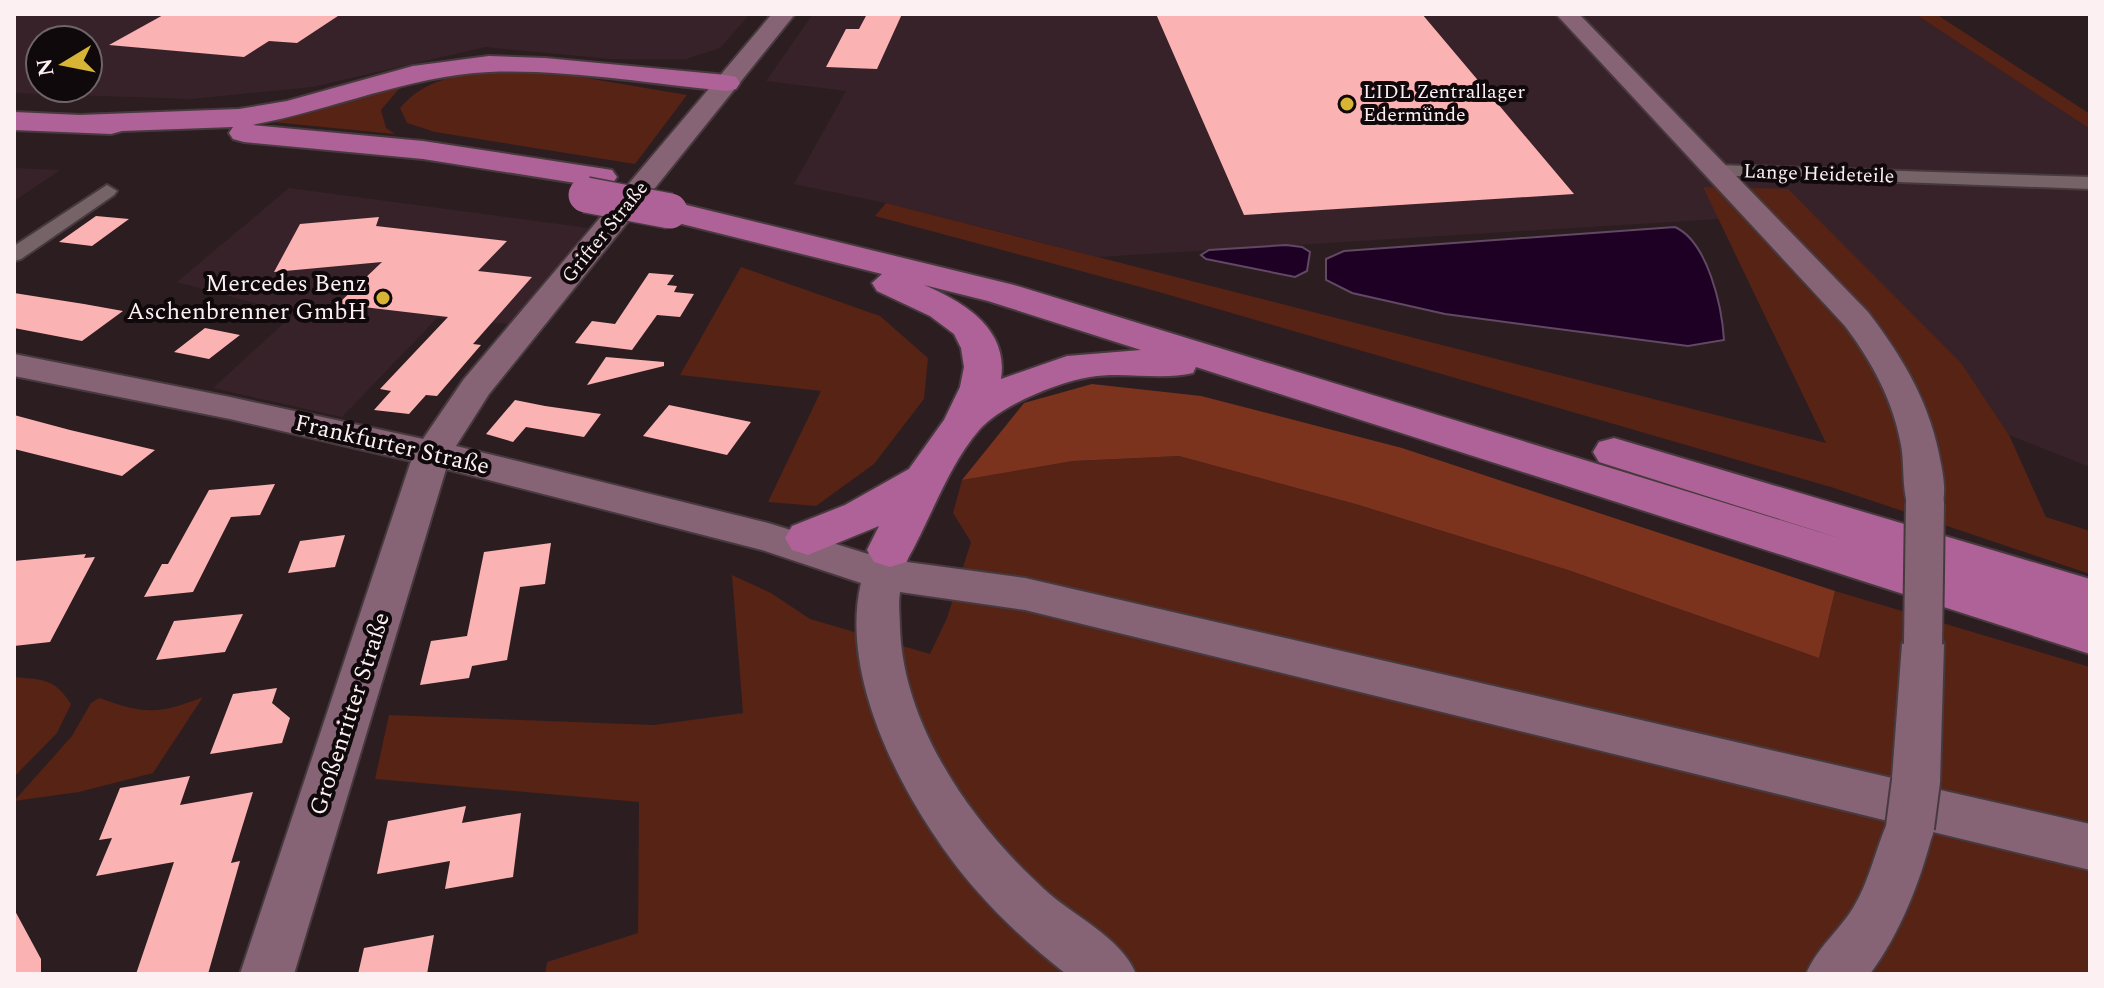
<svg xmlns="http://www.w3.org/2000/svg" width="2104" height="988" font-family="Spectral,serif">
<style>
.built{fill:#382229;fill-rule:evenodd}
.green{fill:#562315}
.forest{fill:#7c331e}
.water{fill:#1f0025;stroke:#614863;stroke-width:2}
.building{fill:#fbb2b3}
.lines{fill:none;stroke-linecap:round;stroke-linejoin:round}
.street-casing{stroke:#473a3e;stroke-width:4}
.secondary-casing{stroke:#473a3e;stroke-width:4}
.highway-casing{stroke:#473a3e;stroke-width:4}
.street{fill:#766368;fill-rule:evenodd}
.secondary{fill:#876376;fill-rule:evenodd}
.highway{fill:#af6297;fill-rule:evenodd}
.secondary-bridge-far1-casing{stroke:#473a3e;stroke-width:42;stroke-linecap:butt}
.secondary-bridge-casing{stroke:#473a3e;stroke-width:52;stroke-linecap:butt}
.highway-bridge-casing{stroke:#473a3e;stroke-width:38;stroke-linecap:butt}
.secondary-bridge-far1{stroke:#876376;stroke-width:38}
.secondary-bridge{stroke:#876376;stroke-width:48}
.highway-bridge{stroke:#af6297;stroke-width:35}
.poi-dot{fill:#d7b434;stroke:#10090b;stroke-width:3}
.labels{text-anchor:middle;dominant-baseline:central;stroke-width:8;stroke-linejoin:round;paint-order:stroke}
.far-poi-label{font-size:20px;fill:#fcf0f3;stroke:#10090b;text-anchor:start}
.far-street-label{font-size:20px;fill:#fcf0f3;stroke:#10090b}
.poi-label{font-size:24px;fill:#fcf0f3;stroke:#10090b;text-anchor:end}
.street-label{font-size:24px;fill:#fcf0f3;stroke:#10090b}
</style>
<rect width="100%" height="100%" fill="#2c1d21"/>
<path class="built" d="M14,14h736l-30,34 -34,11h-75l-126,-12 -173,40 -121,12 -177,-6zM40,40h48v48h-48z
M813,14h1102l175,115v338l-81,-32 -47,-71 -258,-176 15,31 -621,38 -212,-54 -92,-19 52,-93 -80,-10z
M14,168l46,2 -46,31z
M289,188l299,40 -80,96 -71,-6 -95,99 -129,-29 81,-74 -117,-32z"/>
<path class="green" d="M1915,14h21l154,100v15z
M469,73h88l130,22 -52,69 -200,-32 -28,-9 -7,-15c19,-22 41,-29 69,-35z
M427,74l-29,16 -17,20 5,18 9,6 -144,-14z
M1703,187l85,2 174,175 47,71 37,82 44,14v43l-256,-86 -675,-196 -284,-76 11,-13 940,240z
M741,267l139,49 48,42 -4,41 -50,65 -58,42 -48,-4 53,-111 -141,-16z
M1179,456l180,49 212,66 248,87 16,-67 255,76v155l-44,-10 44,62v100h-1545l2,-12 91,-29 1,-131 -264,-23 14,-64 265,10 89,-12 -11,-138 39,18 39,26 120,35 17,-36 24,-76 -18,-29 9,-33 111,-19z
M14,677c30,3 40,1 57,27l-14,29 -43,44z
M203,697l-50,76 -74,19 -65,9 58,-65 19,-33 8,-5c46,16 58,17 104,-1z"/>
<path class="forest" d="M1092,384l109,12 201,52 433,143 -16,67 -248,-87 -212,-66 -180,-49 -106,5 -111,19 62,-77z"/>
<path class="water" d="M1675,227c33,15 47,80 49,113l-36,6 -243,-32 -93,-21 -26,-13v-21l18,-8z
M1286,245l16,2 8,5 -3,19 -12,6 -89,-18 -5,-4 8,-5z"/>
<path class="building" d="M165,14h176l-44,29 -28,-2 -25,16 -135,-12z
M867,14h35l-25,55 -51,-2 20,-38h13z
M1156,14h266l152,180 -330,21z
M96,216l33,3 -37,27 -33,-4z
M379,217l-3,9 131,15 -29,30 54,6 -59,67 8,1 -44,51 -11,-1 -17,19 -35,-4 17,-19 -11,-2 68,-72 -110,-13 44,-42 -108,10 26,-48z
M649,273l25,2 -7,10 10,1 -3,6 20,2 -14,23 -23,-2 -25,35 -57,-7 17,-22 23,3z
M14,293l70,11 39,7 -41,30 -68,-13z
M205,328l35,7 -31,24 -35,-7z
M606,357l58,5v4l-77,19z
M515,400l30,6 56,8 -17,23 -58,-10 -13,15 -27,-8z
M669,405l82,17 -24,33 -84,-19z
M14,415l56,15 85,20 -33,26 -108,-27z
M275,484l-15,31 -29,2 -38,75 -49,5 18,-33h6l41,-74z
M345,535l-10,32 -47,6 12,-32z
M551,543l-6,41 -25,3 -13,73 -35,6 -3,12 -49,7 11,-44 36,-5 17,-84z
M86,554l-2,4 11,-1 -45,85 -36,4v-85z
M243,614l-18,38 -69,8 18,-39z
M277,688l-5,15 18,15 -8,25 -72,11 23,-60z
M190,776l-10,29 73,-13 -22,71 9,-2 -32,113h-72l38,-112 -78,14 16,-38 -13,2 21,-52z
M466,806l-4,17 59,-10 -8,64 -68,12 5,-28 -73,13 11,-53z
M14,909l27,50v15h-27z
M434,935l-7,39h-69l6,-26z"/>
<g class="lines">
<g class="street-casing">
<path id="street" d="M1718,165l372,12v12l-379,-14 -2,-4z
M107,185l10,6 -3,4 -93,64 -7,2v-15z"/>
</g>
<g class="secondary-casing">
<path id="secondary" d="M772,14h23l-306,380 -33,52 312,77 100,31 7,-12 14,-5 14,5 6,10 -2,10 118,16 867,200 10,-134 6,-12 15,-5 15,5 6,12 -4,137 -4,8 154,35v46l-157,-38c-13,50 -32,100 -63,142h-64c11,-26 32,-42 47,-66 17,-28 22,-58 35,-87l-863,-211 -125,-18c-2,12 0,25 0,37 4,99 73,195 144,260 29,27 77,48 92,85h-70c-33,-26 -63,-53 -90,-84 -64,-73 -139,-207 -115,-307l-99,-33 -316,-81 -152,505h-54l171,-513 -181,-42 -216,-43v-22l216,43 193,42 41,-60z
M1556,14h23l289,298c36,47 63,93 73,152 3,16 6,34 -2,49l-14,4 -14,-4c-10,-19 -6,-47 -10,-68 -8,-45 -29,-83 -56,-119z"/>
</g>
<g class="highway-casing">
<path id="highway" d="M489,56l56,2 181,17 10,2 4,6 -4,6 -10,2c-75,-7 -161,-22 -237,-19 -81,4 -157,38 -237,53l171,16 189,29 5,7 -5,7 -11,3 -178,-28 -179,-17 -11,-3 -4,-6 4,-6 -111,4 -11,3 -97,-4v-18l66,3 159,-6 48,-8 126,-35z
M670,201l344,84 828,254 -243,-77 -6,-10 6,-10 15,-4 476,141v75l-894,-287 -3,6c-33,8 -69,-2 -103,4 -32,5 -88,28 -110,52 -33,38 -49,90 -74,133l-16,5 -16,-5 -7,-12 12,-24 -71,29 -16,-5 -7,-12 7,-12 53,-21 64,-36 35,-49 16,-33 4,-20 -3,-19 -7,-14 -24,-18 -53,-25 -5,-8 10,-9 -224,-56 -5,-7 5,-7zM924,285l64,16 153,49 -74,6 -66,23c8,-50 -37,-77 -77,-94z"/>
</g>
<use href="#street" class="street"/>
<use href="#secondary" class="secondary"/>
<use href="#highway" class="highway"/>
<g class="secondary-bridge-far1-casing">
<path id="secondary-bridge-far1" d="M1923,644l2,-141"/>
</g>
<g class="secondary-bridge-casing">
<path id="secondary-bridge" d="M1910,827l6,-46"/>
</g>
<g class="highway-bridge-casing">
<path id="highway-bridge" d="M586,195l84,16"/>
</g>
<use href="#secondary-bridge-far1" class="secondary-bridge-far1"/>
<use href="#secondary-bridge" class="secondary-bridge"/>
<use href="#highway-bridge" class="highway-bridge"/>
</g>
<g class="poi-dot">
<circle cx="1347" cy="104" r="8"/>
<circle cx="383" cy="298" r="8"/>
</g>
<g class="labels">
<g class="far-poi-label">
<text x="1363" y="92">LIDL Zentrallager<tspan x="1363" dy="23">Edermünde</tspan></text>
</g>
<g class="far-street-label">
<text transform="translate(1819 174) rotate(2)">Lange Heideteile</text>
<text transform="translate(605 232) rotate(-51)">Grifter Straße</text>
</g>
<g class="poi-label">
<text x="367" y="284">Mercedes Benz<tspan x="367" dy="28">Aschenbrenner GmbH</tspan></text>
</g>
<g class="street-label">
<text transform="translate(392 445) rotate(13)">Frankfurter Straße</text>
<text transform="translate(350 714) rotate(-72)">Großenritter Straße</text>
</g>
</g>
<rect width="2104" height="988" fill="none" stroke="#fcf0f3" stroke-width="32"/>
<g transform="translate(64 64) rotate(260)"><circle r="38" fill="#10090b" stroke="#6e6568" stroke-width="2"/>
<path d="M0-6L14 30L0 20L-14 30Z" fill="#d7b434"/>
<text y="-12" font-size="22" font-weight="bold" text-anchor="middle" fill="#fcf0f3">N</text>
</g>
</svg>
